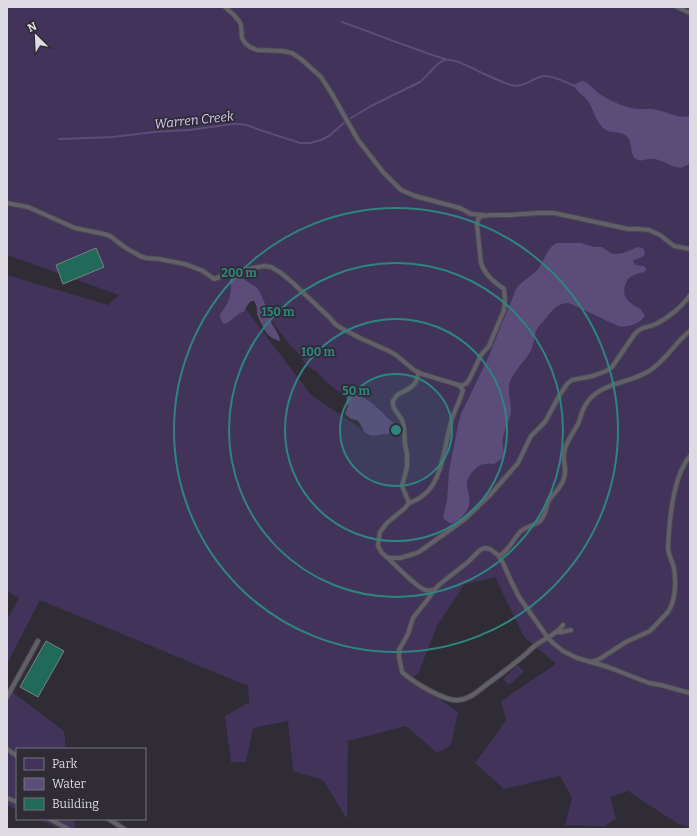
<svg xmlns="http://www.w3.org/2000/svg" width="697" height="836" font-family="Bitter,serif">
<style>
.green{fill:#41335a;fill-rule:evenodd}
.water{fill:#5c4c79}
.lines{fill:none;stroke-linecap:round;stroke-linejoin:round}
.stream{stroke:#5c4c79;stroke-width:2}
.building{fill:#20695b;stroke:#768380}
.service-casing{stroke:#4a4850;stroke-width:6}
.service{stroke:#625f69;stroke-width:4}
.ring{fill:none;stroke:#2e857f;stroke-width:2}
.labels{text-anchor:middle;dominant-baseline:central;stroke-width:3.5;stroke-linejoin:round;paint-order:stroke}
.water-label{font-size:13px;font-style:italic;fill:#d8c9f6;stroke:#2f2c35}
.centre{fill:#2e857f;stroke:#2f2c35;stroke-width:2}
.ring-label{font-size:12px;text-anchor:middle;font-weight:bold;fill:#2e857f;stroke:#2f2c35;stroke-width:3.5;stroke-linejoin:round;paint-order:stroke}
</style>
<rect width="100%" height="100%" fill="#2f2c35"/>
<path class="green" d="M7,7h683v820l-12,-3 -50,-33 -18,6 6,21 -11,8 -40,-1 7,-27 -12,-22 -56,13 -29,-26 31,-43 -5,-19 55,-37 -32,-27 -29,-60 -31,8 -27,41 -18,46 -7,8 46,32 -7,33 -14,8 -31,-27 -58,15 -1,78 -24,-39 -30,-9 -5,-50 -35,7 -7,34h-15l-6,-46 24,-14 -1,-16 -208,-86 -33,64v-44l12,-22 -12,-7v-316l101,30 11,-10 -112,-40zM246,289l45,57 8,8 7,11 7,5 3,1 9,10 53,42 -3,13h-3l-61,-41 -66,-87z
M518,665l6,7 -15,13 -6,-6z
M7,688l57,43 2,18h-49v61l-10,-5z
M38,819h36l1,10h-15z"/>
<path class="water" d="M583,81c8,3 12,11 20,15 10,6 23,12 35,13 6,1 12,-1 19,1 11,2 21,9 33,6v47c-13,12 -22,-3 -37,-4 -5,-1 -11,3 -15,1 -9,-4 -5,-15 -10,-22 -5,-8 -15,-4 -22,-8 -10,-6 -12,-20 -18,-29 -4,-6 -12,-9 -14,-16l5,-3z
M557,243h24l13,4h8l9,6 4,1 8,-1 15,-6 5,1 2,5 -1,3 -10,4 -1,1 2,4 9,1 2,2v3c-5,2 -12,3 -17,7 -4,4 -6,13 -4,18 1,3 4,6 6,7 6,6 9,3 14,13 -5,8 -18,12 -27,10l-49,-23c-11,0 -16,6 -22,14 -4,5 -8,8 -11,14 -2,7 -2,14 -6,21 -6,11 -18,20 -21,33 -1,10 2,16 2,25 0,8 -5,15 -7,23 -3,9 0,15 0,24l-10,7c-4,0 -11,-1 -15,2 -5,3 -12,11 -12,18 0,7 4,14 2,21 -3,10 -17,27 -26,12l4,-16 2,-30 9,-46 3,-11 27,-56 28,-69c7,-10 18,-13 24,-23 5,-8 8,-19 17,-23z
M234,276c5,0 10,3 14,6 3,2 6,4 8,5 6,5 13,29 16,37 3,5 8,12 8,17 -11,-3 -14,-7 -19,-18 -1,-2 -3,-6 -4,-9 0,-5 0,-8 -3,-13h-2l-3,2 -5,8 -7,4 -8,7 -5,2c-3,-3 -4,-5 -4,-10 7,-8 11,-16 11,-27 0,-3 -1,-6 -1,-9z
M352,394c22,4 29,21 46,32h4v4c-7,2 -11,4 -18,4 -8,1 -11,4 -18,-1 -4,-3 -5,-10 -9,-13l-6,-1 -6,-5 3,-8c-2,-5 -3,-10 4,-12z"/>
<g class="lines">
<path class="stream" d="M342,22c34,12 68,26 103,37
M351,118l20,-12 49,-24c8,-6 16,-20 25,-22 11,-2 28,9 37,13 10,4 19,9 29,12 13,4 22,-9 35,-9 8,0 21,7 29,10
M59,139l54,-2 41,-5 35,-2 44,-6h8l9,2 7,3 43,14h10l11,-3 8,-4 16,-14"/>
</g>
<path class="building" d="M96,248l8,19 -41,17 -7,-19z
M46,641l18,10 -26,46 -18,-10z"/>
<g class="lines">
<g class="service-casing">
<path id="service" d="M225,7l9,8 5,6 2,4 1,13 3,5 5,4 7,3 25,1 10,2 9,6 20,18 11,17 26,46 25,32 18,18 14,6 45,12 11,6 12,1
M677,7l13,6
M7,203l21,4 47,21 29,6 6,2 16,12 14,8 6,2 13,1 26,5 18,7 11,8 22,-8 28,-5 7,1 10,6 12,10 37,35 6,7 5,3 19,10 29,13 7,4 18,15 8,4 40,12 5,-3 2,-3 12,-25 8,-9 15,-36 1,-9 -1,-12c-10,-7 -19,-14 -23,-26l-4,-38 1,-6 4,-3 9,-1h18l29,-2h16l74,16h11l10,1 11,5 14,11 16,3
M418,373c0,13 -11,17 -21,22l-4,6v4l1,3 8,12 2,7 1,17 2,10v13l-5,19 7,17 -4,5 -18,15 -7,9 -1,6 -1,8 4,7 6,5h12l14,-4 5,-2 46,-33 25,-24 28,-32 13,-27 14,-14 14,-26 8,-12 5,-4 21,-4 13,-5 6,-4 22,-32c7,-9 13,-7 22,-11 12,-6 27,-18 34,-29
M409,503c6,-2 13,-6 18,-11 16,-16 18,-49 24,-70 3,-11 9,-21 12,-32l-4,-5
M498,555h3c9,-7 12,-15 19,-23 6,-6 15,-6 21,-12 5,-5 5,-14 8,-20 5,-7 13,-13 15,-22 3,-8 -1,-16 0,-24 1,-12 9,-20 14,-30 3,-7 4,-14 8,-20 14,-22 43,-20 63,-33 17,-10 25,-28 41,-40
M389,559c6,6 29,29 36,31 3,1 6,0 9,0
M563,625c-7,10 -18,13 -27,20 -3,2 -6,5 -9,8 -13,11 -27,22 -41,32 -8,6 -16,14 -27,15 -14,2 -46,-18 -57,-28l-3,-16v-6l9,-16 5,-16 15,-19 6,-9 6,-6 28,-22 12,-12 5,-2 5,1 8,6 5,8 8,18 8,16 29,41 5,5 10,8 14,7 31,9 41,16 12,2 29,8
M558,632h4l9,-2
M590,662l8,-2 28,-18 24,-11 18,-19c8,-12 8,-31 6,-44 -2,-7 -5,-12 -6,-19 1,-26 5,-73 22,-93
M7,697l31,-56
M7,749l10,7
M7,798l10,4
M50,819l18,10
M109,819l15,10"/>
</g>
<use href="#service" class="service"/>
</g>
<circle cx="396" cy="430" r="56" fill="#2e857f" fill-opacity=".12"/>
<g class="ring">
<circle cx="396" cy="430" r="56"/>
<circle cx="396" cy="430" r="111"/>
<circle cx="396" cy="430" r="167"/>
<circle cx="396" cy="430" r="222"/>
</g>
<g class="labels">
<g class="water-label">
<text transform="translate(194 120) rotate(-6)">Warren Creek</text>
</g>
</g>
<circle cx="396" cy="430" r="6" class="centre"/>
<g class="ring-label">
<text x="239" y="277">200 m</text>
<text x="278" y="316">150 m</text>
<text x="318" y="356">100 m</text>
<text x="356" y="395">50 m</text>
</g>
<rect width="697" height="836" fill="none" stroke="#dddbe1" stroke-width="16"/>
<rect x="16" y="748" width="130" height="72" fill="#2f2c35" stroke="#75727a"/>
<rect x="24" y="758" width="20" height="12" fill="#41335a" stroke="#75727a"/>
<text x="52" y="768" font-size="12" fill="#dddbe1">Park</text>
<rect x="24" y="778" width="20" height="12" fill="#5c4c79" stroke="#75727a"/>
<text x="52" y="788" font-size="12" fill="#dddbe1">Water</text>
<rect x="24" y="798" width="20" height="12" fill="#20695b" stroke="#75727a"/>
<text x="52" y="808" font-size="12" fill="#dddbe1">Building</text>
<g transform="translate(36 36) rotate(336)" stroke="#2f2c35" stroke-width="3" paint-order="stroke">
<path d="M0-3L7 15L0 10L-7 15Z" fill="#dddbe1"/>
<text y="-6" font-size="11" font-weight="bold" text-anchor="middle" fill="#dddbe1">N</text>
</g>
</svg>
